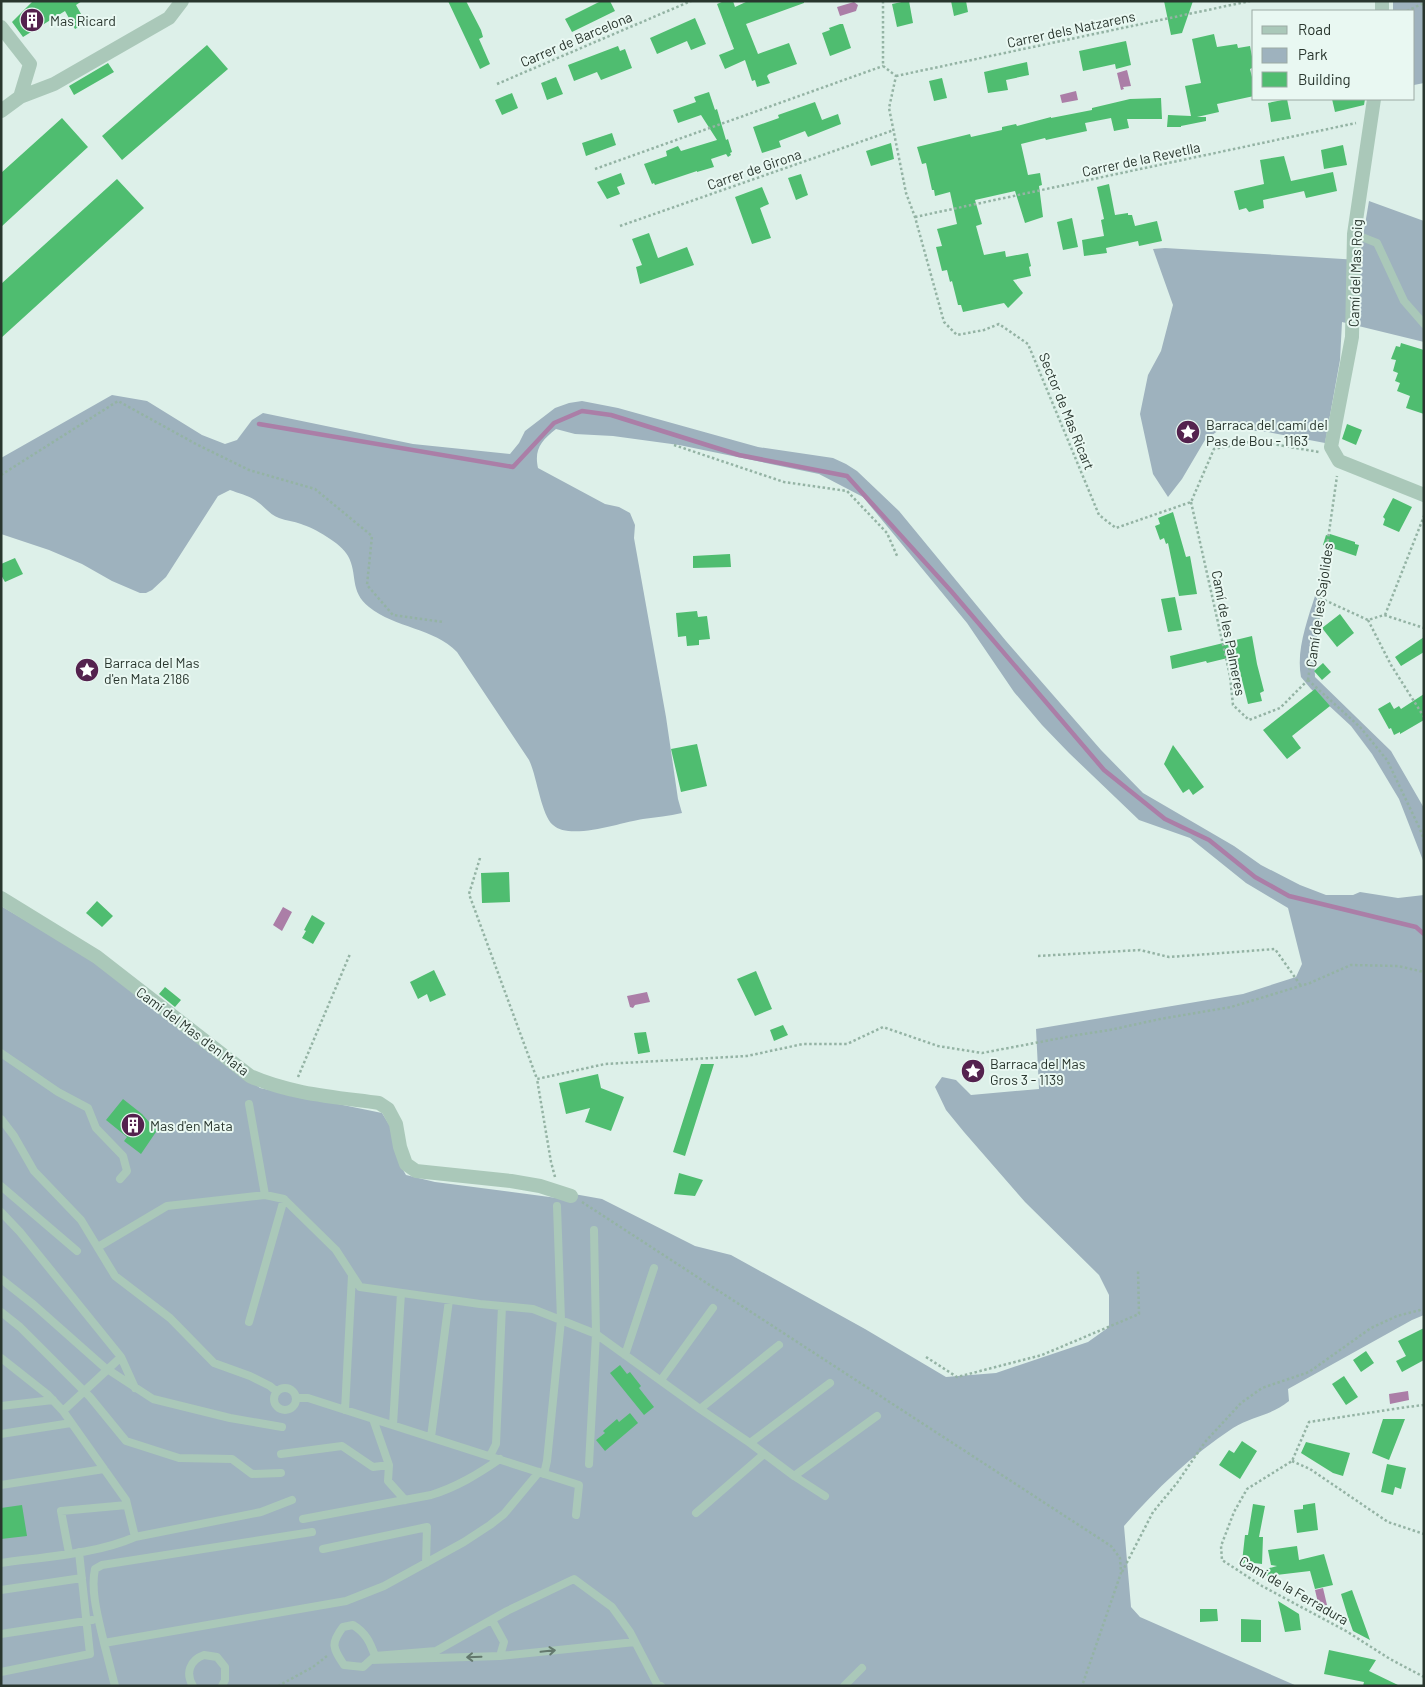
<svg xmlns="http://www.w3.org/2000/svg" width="1425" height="1687" font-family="Barlow,sans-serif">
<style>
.green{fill:#9eb2be}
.water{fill:#ab7ea7}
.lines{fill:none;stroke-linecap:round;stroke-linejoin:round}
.stream{stroke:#ab7ea7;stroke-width:4.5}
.building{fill:#4fbd70}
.path{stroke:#94b3a4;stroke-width:2.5;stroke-dasharray:2.5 2.5;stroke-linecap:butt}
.service{stroke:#aac8b9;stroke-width:8}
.minor{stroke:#aac8b9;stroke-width:14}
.oneway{stroke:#63786d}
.labels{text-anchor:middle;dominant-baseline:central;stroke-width:4;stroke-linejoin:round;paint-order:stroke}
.poi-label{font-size:14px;fill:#29362e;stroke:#e9f8f2;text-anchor:start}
.street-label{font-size:14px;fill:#29362e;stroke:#e9f8f2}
</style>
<rect width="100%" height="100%" fill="#ddf0e9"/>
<path class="green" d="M1393,1h31v82l-10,2v-74h-21z
M1369,201l55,20v121l-82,-20 -2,38 -15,83 -57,-11 -46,-4 -17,12 -23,39 -14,18 -15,-23 -13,-60 8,-39 13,-24 12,-46 -20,-56 12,-1 194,12z
M112,395l35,6 55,34 23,9 12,-4 15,-20 11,-7 150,31 97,10 9,-11 6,-12 30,-23 14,-5 13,-2 36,7 140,39 75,11 13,6 11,7 42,40 107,130 95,109 42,43 91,53 27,19 39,20 26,10h27l7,-3 38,6 26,-3v420l-12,5 -124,69 1,12c-18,15 -37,15 -56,27 -41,27 -77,61 -109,98l7,81 9,10 157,69h-1296v-780l99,58 62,50 98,74 122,25 10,16 7,34 7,12 29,7 122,16 17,-4 28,5 93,47 36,9 134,74 81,48 50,-4 92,-31 21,-15v-32l-10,-20 -74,-73 -61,-70 -18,-22 -11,-23 7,-10 14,3 15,15 68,-6 -3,-60 207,-35 53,-17 6,-13 -14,-56 -42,-25 -56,-45 -51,-18 -70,-67 -27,-28 -28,-33 -47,-69 -104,-126 -44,-23 -140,-29 -66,-9 -38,-2 -19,-5c-15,12 -22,20 -18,39l67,36 14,3 11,6 5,12 -1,13 32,179 12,82 4,14c-13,3 -26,4 -39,6 -21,3 -73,22 -90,6 -12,-10 -16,-49 -24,-65l-72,-108c-23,-24 -62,-24 -88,-45 -20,-16 -11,-33 -21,-51 -7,-13 -34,-28 -47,-32 -7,-3 -15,-3 -22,-6 -9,-3 -16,-13 -24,-18 -8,-5 -17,-7 -25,-10l-12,6 -52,81 -14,13 -6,3h-6l-28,-12 -30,-17 -33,-14 -48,-16v-76z
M1315,596l7,9 -8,51 1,21 76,74 33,57v55l-25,-64 -27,-45 -21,-28 -40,-37 -10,-12c-5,-26 6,-56 14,-81z"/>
<path class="water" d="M854,2l4,3 -2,6 -16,5 -3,-9z
M1127,70l4,16 -8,1 1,2 -3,1 -4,-17z
M1076,91l2,9 -16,3 -2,-8z
M283,907l9,5 -10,19 -9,-6z
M647,992l3,10 -15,3 -2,3 -3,-1 -3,-11z
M1408,1391l1,9 -19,4 -1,-10z
M1323,1588l4,17 -8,2 -4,-17z"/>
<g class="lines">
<path class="stream" d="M259,424l254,43 41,-44 28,-12 29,4 128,40 108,21 104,115 153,179 61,49 44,21 46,37 34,19 127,31 8,7"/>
</g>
<path class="building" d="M33,1h49l-6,4 10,18 -11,6 -10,-18 -42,26 -11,-15z
M448,1h18l15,29 2,7 -4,2 11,25 -10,5z
M601,1h9l5,10 -43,21 -7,-13z
M724,1h9l2,6 13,-6h56v2l-58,21 12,30 31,-11 8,21 -28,10 -2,2 3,7 -13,4 -2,-7 -3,1 -7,-21 -20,9 -6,-14 15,-6 -17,-45z
M906,1h3l4,22 -16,4 -5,-23z
M951,1h15l2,11 -14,4z
M1164,1h29l-11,32 -11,2z
M695,18l11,26 -15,6 -4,-9 -30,13 -7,-16z
M840,24h3l8,24 -21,8 -8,-23 8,-3 -1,-2z
M1214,34l3,13 20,-3 1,4 12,-2 4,21 -4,2 4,16v11l-37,8 2,8 -22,5h9v4l-25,5v1h-14l1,-12 23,1 -6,-30 16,-3 -9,-44z
M1126,41l5,24 -15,4 -1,-5 -32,7 -4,-20z
M207,45l21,24 -106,91 -20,-24z
M618,46l2,5 5,-2 7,19 -31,12 -4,-8 -23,9 -6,-16z
M1027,62l2,13 -23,5 2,10 -20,3 -4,-21z
M108,63l6,9 -40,23 -5,-9z
M556,77l7,17 -16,6 -6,-17z
M942,78l5,20 -13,3 -5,-20z
M709,92l6,18 2,-1 9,31 2,-1 4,13 -2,1 1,2 -3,2 -2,-3 -15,5 3,8 -17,5v-1l-42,14 -1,-2 -2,1 -8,-20 23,-8 -1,-5 12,-5 3,5 36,-11 -16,-25 -23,8 -5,-13 23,-8 -2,-5z
M512,93l6,15 -16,7 -7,-15z
M1161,98l1,21h-35l2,9 -15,3 -3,-13 -26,5 2,8 -41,9 -1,-2 -24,6 7,31 12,-2 2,12 -3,1 4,31 -18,6 -10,-32 -40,9 7,24 -6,2 8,29 21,-4 1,6 22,-4 3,13 -2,1 2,9 -18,4 10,13 -15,15 -4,-5 -41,9 -2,-7h-3l-6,-24 -2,1 -3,-12 -5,1 -6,-24 6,-1 -5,-17 20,-5 -7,-32 -15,4 -1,-6h-2l-6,-27 -4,1 -5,-17 53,-13 1,3 31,-7v-3l14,-3 1,2 34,-9v1l41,-8v-2l38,-9z
M1287,99l4,20 -20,3 -3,-19z
M1332,99h33l-1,6 -29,7z
M815,102l7,18 16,-6 3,10 -33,13 -3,-6 -26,10 2,6 -19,6 -9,-26 26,-9 -1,-3z
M62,118l26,29 -87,80v-54z
M612,133l4,12 -30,11 -4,-13z
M891,143l3,16 -23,7 -5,-15z
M1343,145l4,20 -23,4 -3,-19z
M1284,156l7,25 42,-9 4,19 -31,7 -2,-7 -41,9 1,8 -15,4 -3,-4 -7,2 -5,-19 30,-7 -4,-24z
M621,173l4,11 -8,3 3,7 -13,5 -10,-17z
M801,174l7,21 -12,5 -8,-22z
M117,179l27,29 -143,130v-54z
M1109,184l6,31 13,-2v2h4l3,11 22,-5 5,20 -23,5 -1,-5 -32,7 1,5 -23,3 -2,-16 22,-4 -3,-16 3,-1 -7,-32z
M762,187l7,17 -9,4 11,30 -19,6 -17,-47z
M1072,218l6,29 -15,3 -6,-28z
M649,233l9,25 29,-11 7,18 -54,19 -4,-17 6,-2 -10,-26z
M1401,343l23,7v64l-18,-6 4,-12 -13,-5 3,-8 -5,-2 3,-8 -5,-2 3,-11 -5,-1 5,-13 4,1z
M1347,424l15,6 -6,15 -14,-6z
M1393,498l19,9 -13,25 -16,-7 2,-6 -2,-2z
M1173,512l13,45 4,-1 7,38 -18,2 -11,-53 -2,1 -2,-6 -4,2 -5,-14 5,-2 -2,-6z
M1330,534l25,8v2l4,1 -3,11 -33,-11 3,-10 3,1z
M730,554l1,13 -38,1v-12z
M15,558l8,16 -18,8 -4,-7v-11z
M1175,597l7,33 -14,2 -7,-33z
M697,611l1,6 9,-1 3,23 -11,1v5l-12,1 -1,-10 -8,1 -2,-24z
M1340,614l14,19 -17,14 -15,-19z
M1252,636l5,28 7,27 -4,2 2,8 -14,3 -12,-48 -29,7 -1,-2 -34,8 -2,-13z
M1424,637v15l-23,14 -6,-9z
M1323,663l8,9 -9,8 -8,-9z
M1315,689l15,17 -38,30 9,12 -14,11 -24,-29z
M1424,694v26l-24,14v-2l-6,3 -3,-7 -2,1 -11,-20 12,-7 4,7 5,-3 2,3z
M697,744l10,42 -26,6 -10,-43z
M1173,745l31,42 -11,8 -4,-6 -6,4 -19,-29z
M509,872l1,30 -28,1 -1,-30z
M97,901l16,15 -11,11 -16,-14z
M312,915l13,8 -12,21 -11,-6 4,-7 -2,-1z
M434,970l12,25 -16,7 -3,-8 -9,5 -8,-17z
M756,971l16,38 -17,7 -18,-37z
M165,987l16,13 -6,7 -16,-13z
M783,1025l5,10 -14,6 -4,-11z
M646,1032l4,20 -12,2 -4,-21z
M701,1064h13l-29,92 -12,-4z
M598,1074l3,14 23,9 -13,34 -26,-9 5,-14 -24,6 -7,-31z
M123,1099l19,15 7,8 9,7 -17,25 -17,-13 3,-4 -21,-17z
M679,1173l24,7 -8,16 -21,-2z
M1424,1328v32l-22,12 -6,-11 10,-5 -8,-15z
M1366,1351l8,12 -13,9 -8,-12z
M620,1365l7,9 3,-2 11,14 -2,2 15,19 -10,8 -34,-42z
M1344,1376l14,21 -12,8 -14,-21z
M630,1413l8,10 -33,28 -9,-11 9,-7 -2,-2 14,-12 2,3z
M1383,1419h22l-16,41 -17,-7z
M1242,1441l15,10 -17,28 -21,-14 10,-15 5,3z
M1306,1442l44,11 -7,23 -10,-3 -32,-20z
M1387,1464l19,4 -5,21 -6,-2 -2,8 -12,-3z
M1315,1503l3,27 -21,3 -3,-23 9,-1v-4z
M1253,1504l12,2 -6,31h4l-1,27 -8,-1 -1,4 -10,-2v-3h-1l3,-27h3z
M22,1505l5,31 -26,3v-31z
M1297,1546l2,14 25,-6 9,31 -18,4 -5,-18 -43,5 -1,-7 11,-3 -6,-1 -3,-15z
M1352,1590l18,50 -17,-9 -5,-14 -7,-23z
M1278,1601l21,13 2,16 -16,2z
M1200,1609h17l1,12 -18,1z
M1241,1619l20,1v22h-20z
M1329,1650l47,10 -7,11 31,15h-37l1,-4 -40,-8z"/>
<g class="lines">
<path class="path" d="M883,1v65l13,10 -7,32 17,85 9,24 29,105 13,13 27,-5 15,-6 29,20 71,171 17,13 75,-26 23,-53 41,-8 64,11
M1407,11l17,-8
M896,76l354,-75
M497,84l194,-83
M595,169l288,-103
M915,217l441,-94
M620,226l274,-96
M674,445l110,37 63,9 40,42 11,25
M1,475l117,-74 78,43 53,26 66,19 57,47 -5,49 26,30 50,7
M1191,502l39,174 3,29 16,15 31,-12 28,-28
M1320,598l48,22 16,-5 40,13
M1385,615l39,-99
M1368,620l23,45 33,52
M1308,680l29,-204
M1308,680l52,47 27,33 33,69 4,12
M480,858l-11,36 68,185
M1038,956l102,-6 29,7 106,-8 26,37
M298,1077l52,-123
M555,1177l-4,-15 -14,-83 68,-15 142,-8 56,-12h44l36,-17 55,19 44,7 95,-18 33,-5 50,-11 71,-12 79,-24 41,-18 47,1 26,6
M582,1202l529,344 9,12 1,15 -39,113
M926,1357l31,20 85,-22 97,-41 -1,-45
M1424,1405l-17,2 -98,15 -17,39 -45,28 -13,23 -13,34 1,14 40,26 84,45 44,28 34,18
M1292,1461l18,8 78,53 36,12
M1122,1572l31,-60 24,-29 28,-41 36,-39 21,-15 47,-16 62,-44 26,-12 27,-7
M278,1686l35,-19 14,-11"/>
<path class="service" d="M1354,234l23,9 27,58 20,23
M1,1053l57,39 30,16 8,20 27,28 4,15 -7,8
M249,1104l16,91
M1,1119l13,17 20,35 47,49 34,56 55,42 44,45 36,13 20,10 7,6
M1,1186l76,65
M1,1212l19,20 101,125 14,31
M98,1247l69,-41 98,-11 19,4 52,51 24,37 120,17 53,5 63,25 104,75 50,34 44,33 31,20
M1,1279l33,26 70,62 49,32 77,19 52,9
M1,1312l19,15 70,70 36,44 53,17 53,1 20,15 29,-1
M249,1322l35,-123
M625,1355l29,-87
M1,1358l47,37 15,16 63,89 9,37
M661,1380l52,-72
M274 1399a11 11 0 1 1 22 0a11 11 0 1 1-22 0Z
M296,1398h12l271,87 -3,30
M1,1406l52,-6
M700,1409l79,-64
M345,1410l7,-135
M63,1411l58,-54
M373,1419l16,46 -1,16 17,19
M393,1425l8,-132
M1,1434l70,-11
M431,1437l18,-137
M750,1443l80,-60
M281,1454l61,-8 31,21 16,-2
M490,1456l6,-12 6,-138
M589,1464l7,-130 -2,-104
M544,1474l3,-13 14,-141 -4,-114
M794,1476l83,-60
M1,1485l103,-16
M696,1513l68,-59
M303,1519l128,-24c26,-8 47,-21 69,-36
M312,1532l-210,33 -7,4c-5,22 4,52 9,74l242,-42 38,-15 80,-44 26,-17 14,-11 35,-42
M323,1549l104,-22 -1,36
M69,1553l-8,-42 66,-6
M1,1563c42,-6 96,-9 134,-26l126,-25 31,-12
M1,1590l81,-12
M353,1625c13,8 17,17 22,31l-12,11 -19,-2c-11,-17 -14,-21 -1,-38z
M1,1634l91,-14
M104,1643l11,43
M375,1656l61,-5 71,-40 67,-32 38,28 18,25 27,52 4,2
M500,1656l135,-14
M371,1660l129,-4 4,-14 -12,-22
M1,1672l89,-18 -11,-102
M193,1686c-8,-13 -3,-26 11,-31l13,2 8,10v13l-3,6
M844,1686l18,-18"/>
<path class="minor" d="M1382,11v-10
M1,27l29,37 -10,33 -19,14
M20,97l34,-13 115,-66 13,-17
M1374,99l-20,135 -2,103 -21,110 8,14 85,34
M1,898l96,59 153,119c40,18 85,21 129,27l9,6 8,15 4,23 6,17 10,7 95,10 29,5 31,10"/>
</g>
<defs><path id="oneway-shaft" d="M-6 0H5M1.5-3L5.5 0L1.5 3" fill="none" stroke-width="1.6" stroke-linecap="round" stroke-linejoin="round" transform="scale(1.25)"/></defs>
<g class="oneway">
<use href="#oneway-shaft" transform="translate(548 1651) rotate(-6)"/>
<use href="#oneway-shaft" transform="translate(474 1657) rotate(178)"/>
</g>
<defs>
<g id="building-disc" transform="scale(1.25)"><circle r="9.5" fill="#54224e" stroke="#e9f8f2"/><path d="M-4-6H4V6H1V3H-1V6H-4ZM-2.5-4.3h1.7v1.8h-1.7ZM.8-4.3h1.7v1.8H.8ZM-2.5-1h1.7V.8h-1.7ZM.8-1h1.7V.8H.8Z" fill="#fff"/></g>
<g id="sight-disc" transform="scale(1.25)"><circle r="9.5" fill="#54224e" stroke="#e9f8f2"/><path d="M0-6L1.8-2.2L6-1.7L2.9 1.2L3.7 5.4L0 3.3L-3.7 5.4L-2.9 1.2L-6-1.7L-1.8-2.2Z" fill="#fff"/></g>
</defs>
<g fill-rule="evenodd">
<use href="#building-disc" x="32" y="20"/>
<use href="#sight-disc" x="1188" y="432"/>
<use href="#sight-disc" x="87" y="670"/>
<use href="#sight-disc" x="973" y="1071"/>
<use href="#building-disc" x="133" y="1125"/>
</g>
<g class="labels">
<g class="poi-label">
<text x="50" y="20">Mas Ricard</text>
<text x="1206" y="424">Barraca del camí del<tspan x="1206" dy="16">Pas de Bou - 1163</tspan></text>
<text x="104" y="662">Barraca del Mas<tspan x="104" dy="16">d'en Mata 2186</tspan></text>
<text x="990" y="1063">Barraca del Mas<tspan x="990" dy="16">Gros 3 - 1139</tspan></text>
<text x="150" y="1125">Mas d'en Mata</text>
</g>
<g class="street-label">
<text transform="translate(1071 29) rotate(-12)">Carrer dels Natzarens</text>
<text transform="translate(576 39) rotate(-23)">Carrer de Barcelona</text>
<text transform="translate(1141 159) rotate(-12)">Carrer de la Revetlla</text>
<text transform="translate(754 169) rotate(-19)">Carrer de Girona</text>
<text transform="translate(1355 273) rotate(-88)">Camí del Mas Roig</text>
<text transform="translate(1067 411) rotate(68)">Sector de Mas Ricart</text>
<text transform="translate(1319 605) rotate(-82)">Camí de les Sajolides</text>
<text transform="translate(1229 633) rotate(79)">Camí de les Palmeres</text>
<text transform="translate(193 1031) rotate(37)">Camí del Mas d'en Mata</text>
<text transform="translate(1294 1590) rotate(30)">Camí de la Ferradura</text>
</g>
</g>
<rect width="1425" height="1687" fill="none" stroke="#29362e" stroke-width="5"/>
<rect x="1252" y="10" width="162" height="90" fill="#e9f8f2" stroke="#9caaa4"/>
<rect x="1262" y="26" width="25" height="8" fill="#aac8b9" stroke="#9caaa4"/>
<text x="1298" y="35" font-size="15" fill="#29362e">Road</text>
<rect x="1262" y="48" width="25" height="15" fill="#9eb2be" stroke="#9caaa4"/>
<text x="1298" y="60" font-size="15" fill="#29362e">Park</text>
<rect x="1262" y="72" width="25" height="15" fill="#4fbd70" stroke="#9caaa4"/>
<text x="1298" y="85" font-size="15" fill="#29362e">Building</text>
</svg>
